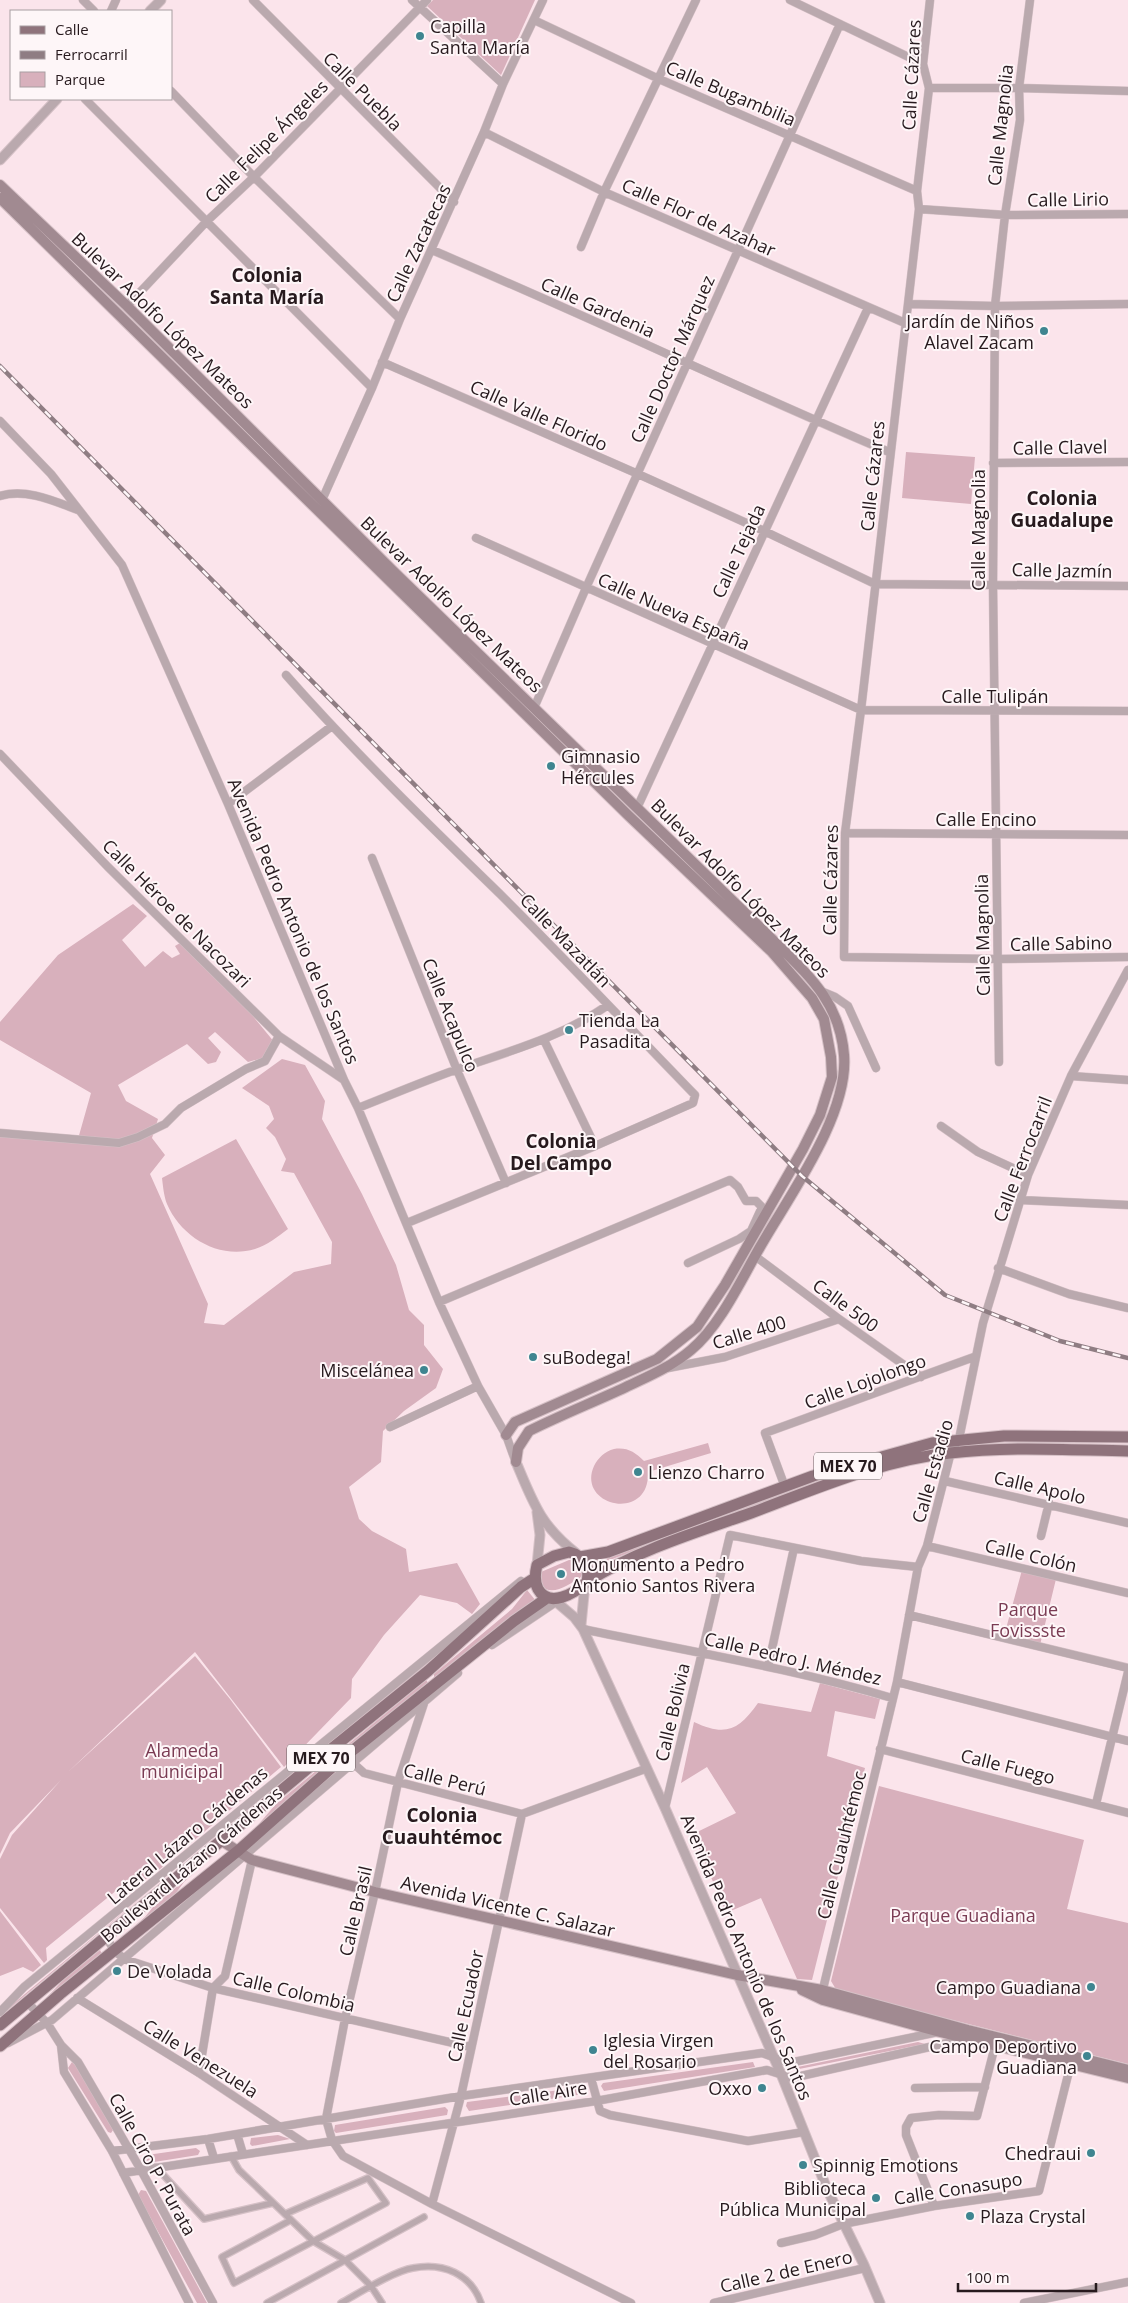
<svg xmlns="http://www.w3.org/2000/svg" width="1128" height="2303" font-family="'Open Sans',sans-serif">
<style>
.green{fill:#d8b0bc}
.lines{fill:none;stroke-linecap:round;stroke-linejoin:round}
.pedestrian-casing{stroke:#d5c0c6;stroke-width:8}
.minor-casing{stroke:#d5c0c6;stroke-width:9}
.tertiary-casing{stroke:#d5c0c6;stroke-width:11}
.secondary-casing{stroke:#d5c0c6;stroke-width:12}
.primary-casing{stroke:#d5c0c6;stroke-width:13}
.pedestrian{stroke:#baa9ae;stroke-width:5.5}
.minor{stroke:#baa9ae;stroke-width:8}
.tertiary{stroke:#baa9ae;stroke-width:9}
.secondary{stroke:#a18a91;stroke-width:10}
.primary{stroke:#8f737c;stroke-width:11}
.rail-casing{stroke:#8f7d83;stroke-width:4.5}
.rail{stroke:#fef6f8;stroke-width:2.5;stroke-dasharray:8;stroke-linecap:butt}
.poi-dot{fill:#3f8590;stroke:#fef6f8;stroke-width:2}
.labels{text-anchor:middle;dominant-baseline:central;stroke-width:4;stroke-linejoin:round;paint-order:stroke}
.shield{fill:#fef6f8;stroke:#685c5f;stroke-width:1}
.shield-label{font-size:16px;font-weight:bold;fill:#271a1e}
.poi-label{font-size:18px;fill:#271a1e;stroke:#fef6f8;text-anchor:start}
.street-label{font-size:18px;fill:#271a1e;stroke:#fef6f8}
.park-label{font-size:18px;fill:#7a3b53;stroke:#fef6f8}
.neighbourhood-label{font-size:19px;font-weight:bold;fill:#271a1e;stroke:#fef6f8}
</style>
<rect width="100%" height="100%" fill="#fbe4eb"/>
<path class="green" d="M433,0h102l-34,75 -74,-69z
M906,452l69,5 -4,47 -69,-6z
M133,904l14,12 -25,24 23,27 18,-16 9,7 8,-4 -5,-8 5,-3 63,61 32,39 -12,15 -15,4 -33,-30 -7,6 13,14 -5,10 -8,2 -21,-20 -69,41 8,16 32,18 -6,19 13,17 -15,19 58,130 -4,19 20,2 70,-53 37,-8 1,-22 -38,-69 -13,-2 5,-12 -11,-22 -9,-9 8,-9 -5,-13 -27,-18 40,-29 23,6 20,36 -3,18 40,75 34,71 13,45 15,15v20l19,24 -7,19 -32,23 -21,20 -2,31 -32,25 10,32 13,12 34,18 3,23 48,-9 23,41 -8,10 -15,-11 -37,-8 -36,40 -32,44 -1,19 -67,69 -89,-115 -127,120 127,-116 35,43 51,68 -121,102 -17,12 -9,-5 -88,72 1,12 -3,3 -44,-55v-49l12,-24 49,-55 -51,53 -10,21v-721l78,6 13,-46 -91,-53v-18l58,-67z
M236,1139l52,90c-11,8 -20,16 -33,20 -36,11 -74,-12 -88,-45 -3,-7 -4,-18 -5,-26z
M708,1443l3,10 -63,19c2,51 -72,34 -54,-6 4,-8 11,-15 20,-17 13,-2 21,3 30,12z
M777,1494l1,3 -171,64 -10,7 -3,-8z
M569,1560h6l7,5v10l-2,3c-11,6 -27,19 -39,8v-14z
M1022,1570l34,9 -16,66 -36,-9z
M527,1590l9,11 -21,12 -79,65h-2v-4l78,-65z
M431,1659v1l-243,202 -1,-1z
M426,1680l3,4 -178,149 25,-29z
M820,1683l60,16 -5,20 -40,-8 -8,45 38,12 -53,212 -15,-1 -36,-81 -35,15 -33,-79 43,-21 -29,-46 -26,16 13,-61c32,15 45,8 64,-19l53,9z
M879,1786l205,54 -17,69 61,14v141l-291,-73 -6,-10z
M206,1862l-22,20 -8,11 -55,46 24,-22 8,-10z
M160,1882l-157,132 -1,-1z
M0,1911l41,54 -8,7 -10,-5 -23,9z
M100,1950l2,4 -62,51 24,-26z
M918,2042l7,2 -136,27 -1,-2z
M72,2062l5,1 36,67 -2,3 -3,-1 -40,-64z
M753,2062l2,5 -151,24 -3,-5 2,-3z
M583,2087l2,3 -1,4 -115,17 -3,-5 1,-4z
M445,2107l3,3 -1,5 -111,18 -2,-2 1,-6z
M278,2135l12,4 -38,7 -2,-2 1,-6z
M196,2148l4,3 -2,4 -50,8 -3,-2 2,-6z
M141,2190l5,1 61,112h-10l-59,-108z"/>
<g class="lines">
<g class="pedestrian-casing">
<path id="pedestrian" d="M231,2156l8,14 74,71 32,19 26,26 11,17
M156,2167l48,52 69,-16
M285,2214l83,-36 18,25 -152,80 -12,-26 69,-37
M267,2303l157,-86
M341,2303c18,-10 53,-32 72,-35 30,-6 58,6 68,35"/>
</g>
<g class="minor-casing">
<path id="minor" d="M83,0l11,11
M253,0l201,202
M412,0l91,84
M790,0l133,64
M930,0l-7,64 6,24 -12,103 2,18 -58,501 -16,123 -1,124 153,2 131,-2
M111,11l5,-11
M534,20l125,59 258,112
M929,88h90l109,3
M171,91l83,86 146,142
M85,99l287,289
M484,132l120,60 301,131
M919,209l86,6 123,-1
M581,247l23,-55 92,-192
M432,250c153,65 304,137 457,202
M908,304l87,2 133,-2
M127,306l80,-85 47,-44 173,-177
M382,362l256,112 126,57 111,53 253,2
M0,421l51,53 71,91 106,239 116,276 14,28 81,194 39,84 28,49 9,25
M993,463l135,-1
M0,496c26,-8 54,5 78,14
M322,500l50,-112 28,-69 84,-187 19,-48 40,-84
M476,538l385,172 267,1
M286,675c68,77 140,147 214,219 66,66 130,134 195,201l-2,8 -98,43 -188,77
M534,708l52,-120 254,-564
M0,754l108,113 171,169 65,44
M228,804l104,-78
M637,808l231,-500
M845,833l283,2
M372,858l85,212 49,113
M823,992l12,5 13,9 28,62
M544,1040l51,106
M999,1062l-6,-477 2,-279 10,-91 15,-95 -1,-32 11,-88
M1071,1076l57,4
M358,1108c33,-13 66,-27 100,-39 52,-18 104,-32 150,-64
M941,1126l37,26 50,23
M0,1133l119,10 19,-6 27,-13 16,-16 65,-39 19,-8 14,-25
M1020,1200l108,5
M755,1256l84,63 82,58
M688,1263l51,-24 12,-8
M998,1268l71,26 59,14
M439,1302l291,-122 8,7 8,14h10l6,6 -11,24 2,3
M668,1368l57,-11 114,-38
M390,1427l88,-41
M945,1481l183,42
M785,1487l-20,-54 209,-76
M730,1535l131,26 57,6
M1041,1536l8,-33
M927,1546l201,47
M909,1615l219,53
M583,1629c103,22 208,39 309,69
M492,1645l64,-43
M768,1667l26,-119
M897,1682l231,59
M428,1691l-30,91 -23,110 -30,127 -19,100 6,21 11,16 89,48 199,99
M880,1749l248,64
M353,1763l11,10 158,41 123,-45
M1096,1804l32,-132
M665,1808l65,-273
M106,1937l8,13 10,9 89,29 258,59
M822,1993l75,-311 21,-115 9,-21 24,-94 8,-13 24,-116 45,-148 43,-99 57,-106
M77,1998l122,75 108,72
M28,2003l19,20 14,22 17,17 63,108 72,133
M0,2012l24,-25 497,-406
M8,2043l44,-23 406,-347
M61,2045l3,27 48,79 77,152
M199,2073l14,-85 12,-12 27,-116
M591,2078l9,33 10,4 138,26 56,-9
M915,2088l70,-1
M237,2134l6,20
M208,2139l6,19
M112,2151l96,-12 253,-43 301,-43 27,10 149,-31
M123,2173l473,-72 171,-31 25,8 173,-39
M432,2204l29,-108 61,-282
M934,2206l-28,-71v-8l5,-9 28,-3 38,1 19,-74
M781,2243l34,-8 28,-11 91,-18 105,-15 33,-132
M714,2303l151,-35
M1024,2303l104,-21"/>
</g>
<g class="tertiary-casing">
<path id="tertiary" d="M150,11l11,-11
M0,160l57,-61
M516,1462c17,40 24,63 60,91
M537,1512l3,23 -3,30
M553,1599l21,18 9,12 82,179 116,266 46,115 37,76 16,38
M581,1625l4,-41"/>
</g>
<g class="secondary-casing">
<path id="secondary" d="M0,185l127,121 265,264 381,370c35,35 67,62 71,115 5,60 -55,141 -84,192 -19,33 -40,79 -69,103 -20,17 -42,26 -65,37 -32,15 -65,28 -97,44l-11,17 -2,14
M0,198l629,618 143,136 40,46 12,21 7,38 1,20 -12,38 -17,34 -78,136 -28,42 -40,32 -142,63 -9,13
M222,1841l30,19 123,32 362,83 85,15 146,40 160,40
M802,1990l21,10 117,32 188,46"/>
</g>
<g class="primary-casing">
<path id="primary" d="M569,1552c16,4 21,15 18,30 -12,11 -38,27 -49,7 -4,-8 -3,-16 -1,-24l17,-9z
M580,1557l28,-5 205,-76 119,-33 72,-7 124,1
M587,1582c48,-31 110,-50 164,-69 64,-24 130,-53 199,-60 59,-7 119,-3 178,-2
M0,2025l325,-271 103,-83 93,-84 14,-9
M0,2046l60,-52 179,-144 98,-87 177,-142 33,-23"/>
</g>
<use href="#pedestrian" class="pedestrian"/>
<use href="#minor" class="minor"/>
<use href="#tertiary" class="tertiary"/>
<use href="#secondary" class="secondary"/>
<use href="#primary" class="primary"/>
<g class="rail-casing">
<path id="rail" d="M0,366l802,810 143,119 115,46 68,17"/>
</g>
<use href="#rail" class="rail"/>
</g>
<g class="poi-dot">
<circle cx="420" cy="36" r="5"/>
<circle cx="1044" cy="331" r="5"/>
<circle cx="551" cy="766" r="5"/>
<circle cx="569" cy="1030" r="5"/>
<circle cx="533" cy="1357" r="5"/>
<circle cx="424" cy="1370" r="5"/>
<circle cx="638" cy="1472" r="5"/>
<circle cx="561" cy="1574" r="5"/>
<circle cx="117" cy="1971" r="5"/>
<circle cx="1091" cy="1987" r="5"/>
<circle cx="593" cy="2050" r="5"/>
<circle cx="1087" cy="2056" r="5"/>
<circle cx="762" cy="2088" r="5"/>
<circle cx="1091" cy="2153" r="5"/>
<circle cx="803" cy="2165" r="5"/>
<circle cx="876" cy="2198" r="5"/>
<circle cx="970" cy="2216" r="5"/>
</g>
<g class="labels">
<g class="shield">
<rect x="814" y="1452.5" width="68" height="27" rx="4"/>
<rect x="287" y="1744.5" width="68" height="27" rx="4"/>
</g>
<g class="shield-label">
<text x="848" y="1466">MEX 70</text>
<text x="321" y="1758">MEX 70</text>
</g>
<g class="poi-label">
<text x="430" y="26">Capilla<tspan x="430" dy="21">Santa María</tspan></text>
<text x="1034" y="321" text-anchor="end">Jardín de Niños<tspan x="1034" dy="21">Alavel Zacam</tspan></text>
<text x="561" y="756">Gimnasio<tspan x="561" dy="21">Hércules</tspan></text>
<text x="579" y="1020">Tienda La<tspan x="579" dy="21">Pasadita</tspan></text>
<text x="543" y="1357">suBodega!</text>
<text x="414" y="1370" text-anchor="end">Miscelánea</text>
<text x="648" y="1472">Lienzo Charro</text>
<text x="571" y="1564">Monumento a Pedro<tspan x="571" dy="21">Antonio Santos Rivera</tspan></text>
<text x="127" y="1971">De Volada</text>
<text x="1081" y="1987" text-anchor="end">Campo Guadiana</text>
<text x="603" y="2040">Iglesia Virgen<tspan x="603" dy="21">del Rosario</tspan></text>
<text x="1077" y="2046" text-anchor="end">Campo Deportivo<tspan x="1077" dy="21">Guadiana</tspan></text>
<text x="752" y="2088" text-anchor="end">Oxxo</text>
<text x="1081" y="2153" text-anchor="end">Chedraui</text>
<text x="813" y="2165">Spinnig Emotions</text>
<text x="866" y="2188" text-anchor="end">Biblioteca<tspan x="866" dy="21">Pública Municipal</tspan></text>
<text x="980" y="2216">Plaza Crystal</text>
</g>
<g class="street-label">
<text transform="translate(911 75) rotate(-87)">Calle Cázares</text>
<text transform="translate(363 91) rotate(45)">Calle Puebla</text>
<text transform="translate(731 93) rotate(23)">Calle Bugambilia</text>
<text transform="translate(1000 125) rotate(-84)">Calle Magnolia</text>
<text transform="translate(266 141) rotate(-45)">Calle Felipe Ángeles</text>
<text transform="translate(1068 199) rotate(-1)">Calle Lirio</text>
<text transform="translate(699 217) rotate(24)">Calle Flor de Azahar</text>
<text transform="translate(418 243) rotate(-65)">Calle Zacatecas</text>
<text transform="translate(598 307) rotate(24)">Calle Gardenia</text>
<text transform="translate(163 320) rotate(44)">Bulevar Adolfo López Mateos</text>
<text transform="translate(672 359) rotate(-66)">Calle Doctor Márquez</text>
<text transform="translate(539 415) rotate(24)">Calle Valle Florido</text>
<text transform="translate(1060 447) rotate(-1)">Calle Clavel</text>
<text transform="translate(872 476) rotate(-84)">Calle Cázares</text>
<text transform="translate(978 530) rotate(-90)">Calle Magnolia</text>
<text transform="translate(738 551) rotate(-65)">Calle Tejada</text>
<text transform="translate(1062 570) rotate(1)">Calle Jazmín</text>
<text transform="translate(452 604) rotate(44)">Bulevar Adolfo López Mateos</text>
<text transform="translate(674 611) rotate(24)">Calle Nueva España</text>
<text x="995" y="696">Calle Tulipán</text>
<text x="986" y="819">Calle Encino</text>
<text transform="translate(830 880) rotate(-89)">Calle Cázares</text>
<text transform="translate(741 888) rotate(45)">Bulevar Adolfo López Mateos</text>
<text transform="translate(177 913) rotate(45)">Calle Héroe de Nacozari</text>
<text transform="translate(294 921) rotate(67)">Avenida Pedro Antonio de los Santos</text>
<text transform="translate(982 935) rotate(-91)">Calle Magnolia</text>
<text transform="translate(566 940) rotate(46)">Calle Mazatlán</text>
<text transform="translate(1061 943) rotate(-1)">Calle Sabino</text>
<text transform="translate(451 1015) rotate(68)">Calle Acapulco</text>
<text transform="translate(1022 1159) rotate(-69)">Calle Ferrocarril</text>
<text transform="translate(846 1305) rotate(36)">Calle 500</text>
<text transform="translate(749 1332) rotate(-17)">Calle 400</text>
<text transform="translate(865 1381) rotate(-20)">Calle Lojolongo</text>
<text transform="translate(932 1471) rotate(-74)">Calle Estadio</text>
<text transform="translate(1040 1487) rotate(13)">Calle Apolo</text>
<text transform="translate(1031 1555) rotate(13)">Calle Colón</text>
<text transform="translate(793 1658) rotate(13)">Calle Pedro J. Méndez</text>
<text transform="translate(672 1712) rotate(-77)">Calle Bolivia</text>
<text transform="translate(1008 1766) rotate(14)">Calle Fuego</text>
<text transform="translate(445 1779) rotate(14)">Calle Perú</text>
<text transform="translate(187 1835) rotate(-40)">Lateral Lázaro Cárdenas</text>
<text transform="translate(841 1845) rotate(-76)">Calle Cuauhtémoc</text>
<text transform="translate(191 1864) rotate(-40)">Boulevard Lázaro Cárdenas</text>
<text transform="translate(508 1906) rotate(13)">Avenida Vicente C. Salazar</text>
<text transform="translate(355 1911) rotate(-77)">Calle Brasil</text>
<text transform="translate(747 1957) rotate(67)">Avenida Pedro Antonio de los Santos</text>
<text transform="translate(294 1991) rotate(13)">Calle Colombia</text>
<text transform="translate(465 2006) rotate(-78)">Calle Ecuador</text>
<text transform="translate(201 2058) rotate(32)">Calle Venezuela</text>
<text transform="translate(548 2093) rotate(-9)">Calle Aire</text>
<text transform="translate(153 2164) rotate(61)">Calle Ciro P. Purata</text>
<text transform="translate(958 2188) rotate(-9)">Calle Conasupo</text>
<text transform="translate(786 2271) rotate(-13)">Calle 2 de Enero</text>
</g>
<g class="park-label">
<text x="1028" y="1609">Parque<tspan x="1028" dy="21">Fovissste</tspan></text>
<text x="182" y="1750">Alameda<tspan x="182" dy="21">municipal</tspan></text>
<text x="963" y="1915">Parque Guadiana</text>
</g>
<g class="neighbourhood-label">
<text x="267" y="275">Colonia<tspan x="267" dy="22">Santa María</tspan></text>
<text x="1062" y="498">Colonia<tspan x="1062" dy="22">Guadalupe</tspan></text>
<text x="561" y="1141">Colonia<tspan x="561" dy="22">Del Campo</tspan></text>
<text x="442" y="1815">Colonia<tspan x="442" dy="22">Cuauhtémoc</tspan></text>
</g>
</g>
<rect x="10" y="10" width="162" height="90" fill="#fef6f8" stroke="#a89ea1"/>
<rect x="20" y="26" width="25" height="8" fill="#8f737c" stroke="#a89ea1"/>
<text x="55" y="35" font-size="15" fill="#271a1e">Calle</text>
<rect x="20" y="51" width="25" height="8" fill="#8f7d83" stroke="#a89ea1"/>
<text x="55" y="60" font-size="15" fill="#271a1e">Ferrocarril</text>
<rect x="20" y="72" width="25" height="15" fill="#d8b0bc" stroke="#a89ea1"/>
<text x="55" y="85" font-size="15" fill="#271a1e">Parque</text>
<path d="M958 2283v8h138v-8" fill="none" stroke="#271a1e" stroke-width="2.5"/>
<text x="966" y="2283" font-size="15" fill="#271a1e" stroke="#fef6f8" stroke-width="4" paint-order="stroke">100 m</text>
</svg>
